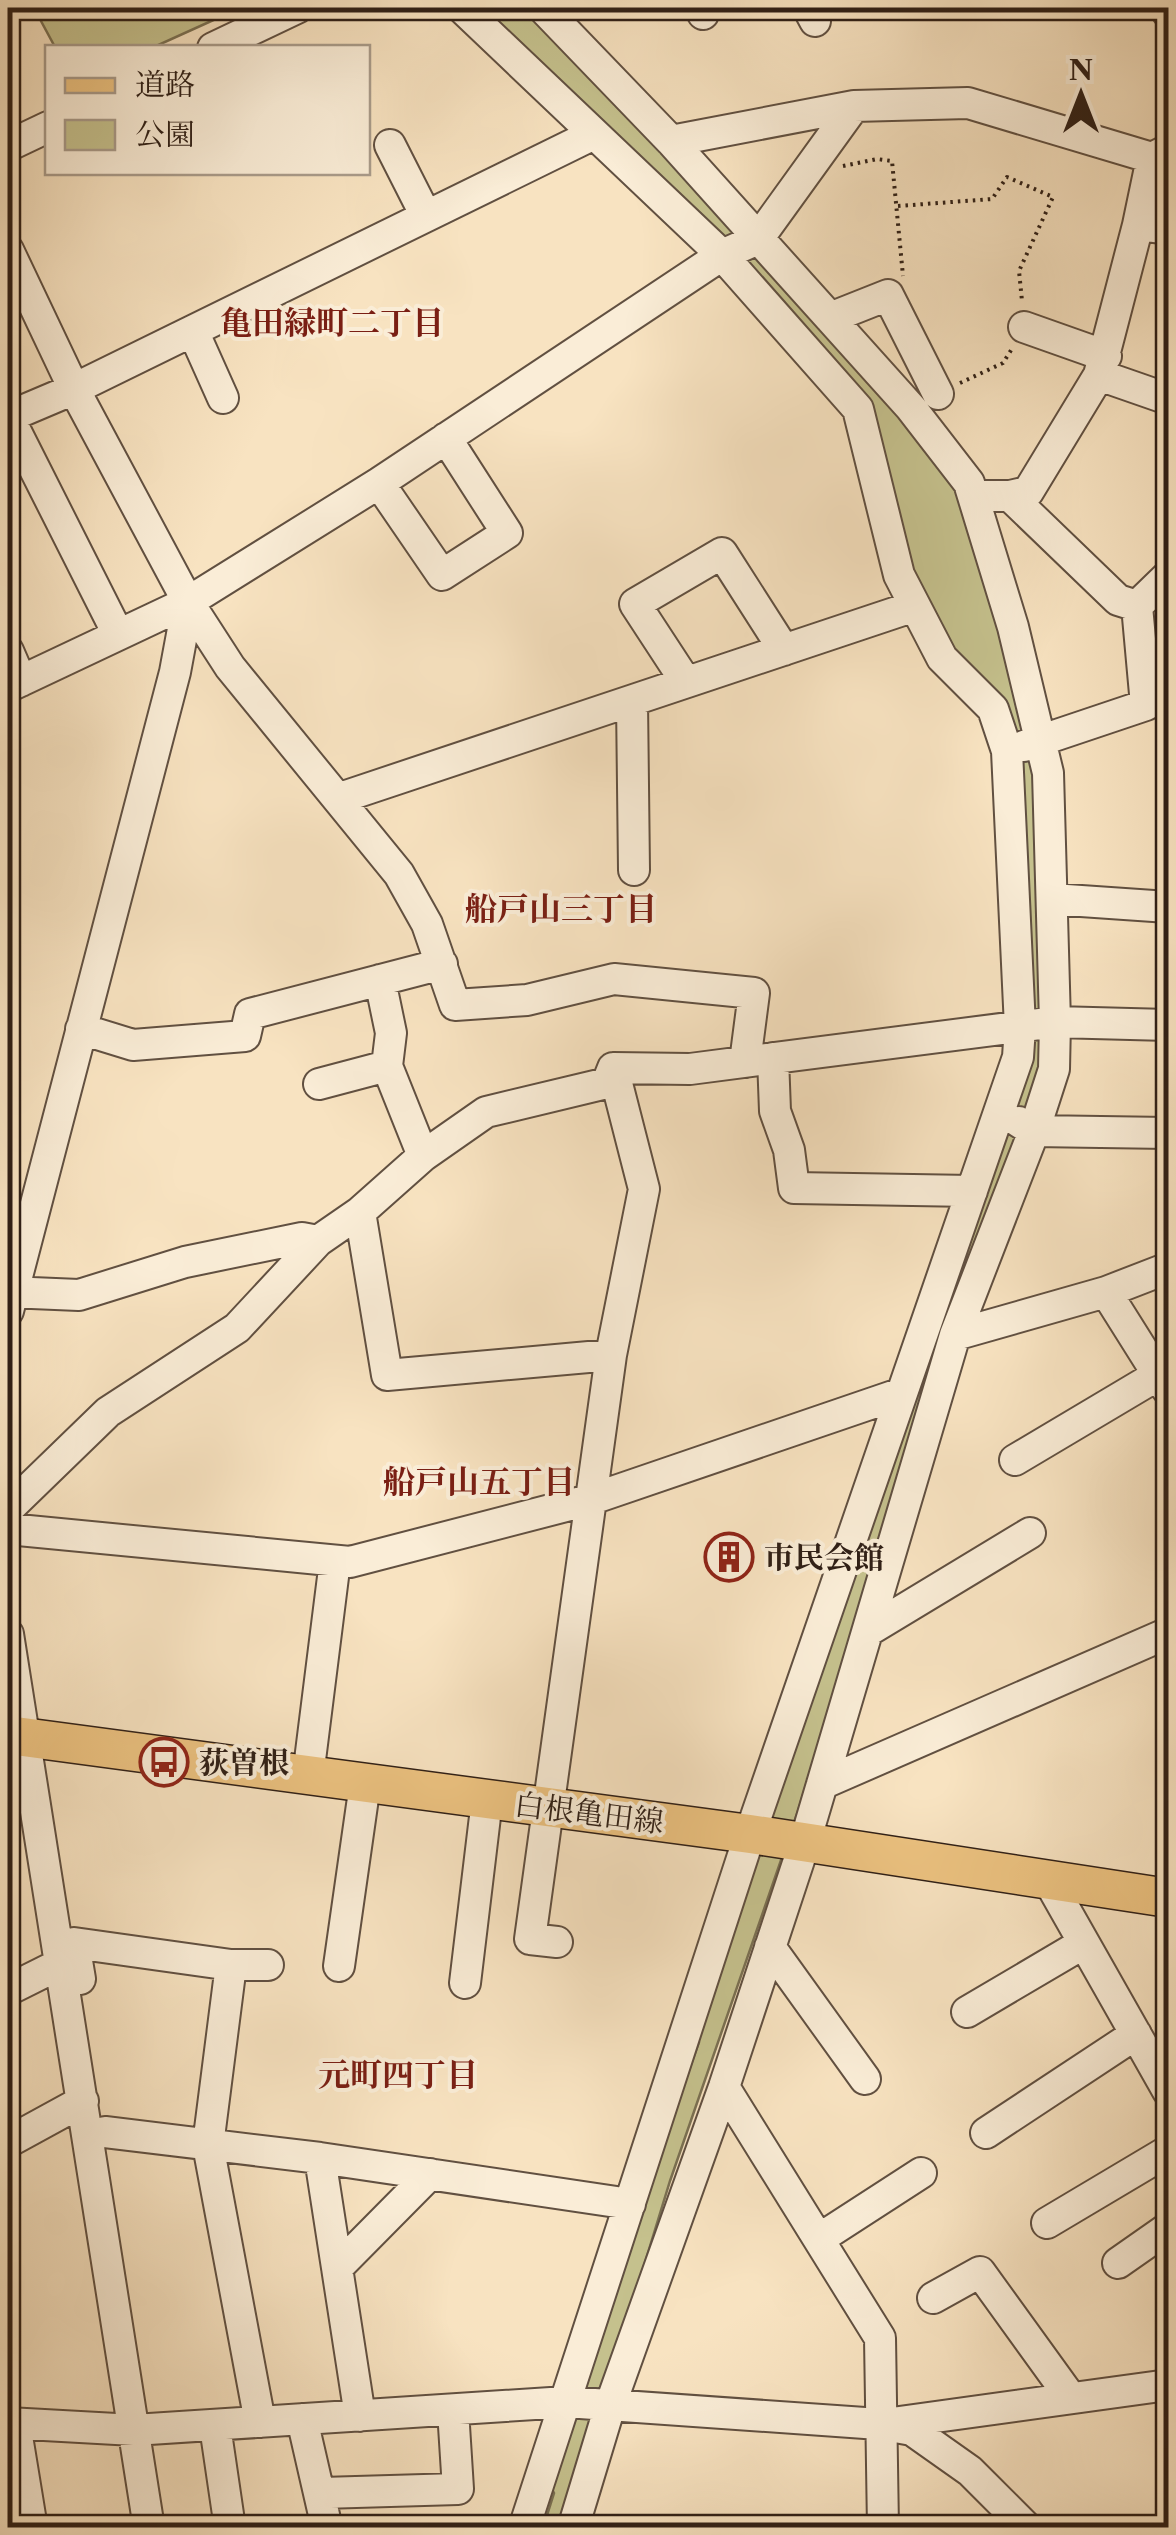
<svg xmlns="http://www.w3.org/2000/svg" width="1176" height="2535" font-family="'Libre Caslon Text','Noto Serif JP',serif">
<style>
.green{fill:#c5c18d;stroke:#7a7052;stroke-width:2.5}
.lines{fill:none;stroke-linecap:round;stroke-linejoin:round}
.minor-casing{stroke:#615041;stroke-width:34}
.major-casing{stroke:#2f1f16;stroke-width:41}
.path{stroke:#2f1f16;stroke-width:4;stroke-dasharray:2.5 5;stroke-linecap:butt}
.minor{stroke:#faedd7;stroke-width:30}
.major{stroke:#ecc280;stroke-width:38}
.labels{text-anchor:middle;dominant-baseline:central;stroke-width:8;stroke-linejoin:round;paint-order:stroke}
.poi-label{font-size:30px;font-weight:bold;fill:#2f1f16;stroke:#faedd7;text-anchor:start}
.street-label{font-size:30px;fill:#2f1f16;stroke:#faedd7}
.neighbourhood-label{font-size:32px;font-weight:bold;fill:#7a1f14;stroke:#faedd7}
</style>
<rect width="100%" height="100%" fill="#f8e3c1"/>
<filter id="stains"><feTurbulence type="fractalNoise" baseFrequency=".002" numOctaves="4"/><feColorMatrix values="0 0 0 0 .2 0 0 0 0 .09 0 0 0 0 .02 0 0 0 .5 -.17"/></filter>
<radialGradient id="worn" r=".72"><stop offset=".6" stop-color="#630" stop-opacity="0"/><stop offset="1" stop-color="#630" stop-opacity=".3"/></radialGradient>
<path class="green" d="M34,8h206l-86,39h-99z
M465,8h66l379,411 55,82 73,275 8,235 -15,1 -14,-264 -72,-96 -36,-79 -35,-161 -179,-194z
M1041,1025l2,43 -97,259 -149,487 -127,367 -106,346 -21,1 11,-35 -5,-10 124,-391 10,-5 16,-45 -6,-11 338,-996z"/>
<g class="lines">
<g class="minor-casing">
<path id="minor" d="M462,8l260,247 136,154 41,166 43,83 51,51 14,42 13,276 -2,30 -268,777 -226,694
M543,8l128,133 240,267 58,75 44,144 35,146 7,249 -1,47 -20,62 -79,204 -151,510 -80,242 -114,319 -37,122
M700,8l3,6
M808,8l7,13
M1165,8l3,5
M213,48l84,-40
M671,141l183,-35 114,-3 184,55 16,-8
M390,145l36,71
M8,146l40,-19
M1152,158l-14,67 30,4
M8,250l66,139 114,213 42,65 169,207 28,50 28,81 72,-5 87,-21 140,14 -9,69
M830,318l58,-23 50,99
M1024,327l82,29
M193,331l30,67
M1099,375l69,24
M8,416l110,218
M8,417l66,-28 520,-255
M379,483l63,92 65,-42 -61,-95
M973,496h37l108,104 19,6 9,99 -122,41
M1010,496l18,-4 71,-117 39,-150
M1137,606l31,-30
M8,651l13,30
M686,682l-51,-78 87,-51 62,97
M8,687l180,-85 191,-119 343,-228 36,-16 96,-133
M632,701l2,169
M340,798l575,-192
M1052,899l116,8
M380,980l11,53 -4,33 36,90
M81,1029l52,16 112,-9 5,-22 192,-50
M773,1058l2,53 14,39 5,38 178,3
M319,1084l68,-18
M1019,1122l15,9 134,2
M360,1212l27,163 224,-20 -81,584 27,3
M8,1292l71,3 106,-33 117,-24 16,3
M1106,1292l61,97
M8,1311l167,-639 13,-70
M955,1335l151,-43 62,-24
M611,1355l33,-166 -31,-121
M1015,1460l143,-85
M8,1509l100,-97 129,-84 81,-87 42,-29 63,-56 63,-44 121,-29 6,-15 77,1 365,-47 113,3
M8,1529l342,33 239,-62 313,-107
M868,1631l162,-98
M8,1634l141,894
M308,1776l27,-215
M822,1784l346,-151
M1050,1883l118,208
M770,1947l95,132
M231,1965l-23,180 52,277
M339,1966l26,-182
M80,1979l-6,-36 157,22h37
M465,1983l22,-183
M8,1990l50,-25
M967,2012l117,-69
M724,2087l156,251 3,190
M105,2132l215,26 310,46
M986,2133l150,-99
M8,2142l75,-41
M320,2158l40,258
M1047,2223l121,-72
M819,2239l102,-66
M1118,2263l50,-35
M337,2268l93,-94
M933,2298l47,-26 91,126
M302,2419l25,109
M8,2423l126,7 432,-28 313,22 33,6 58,41 57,57
M892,2423l276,-38
M15,2424l17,104
M215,2426l15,102
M322,2493l136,-4 -5,-79"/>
</g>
<g class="major-casing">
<path id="major" d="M8,1735l742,99 418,64"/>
</g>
<path class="path" d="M843,166l34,-7 15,2 11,115
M898,206l94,-7 15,-22 46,20 -34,74 3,30
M960,383l43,-20 10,-16"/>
<use href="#minor" class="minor"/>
<use href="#major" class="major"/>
</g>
<defs>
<g id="building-ring" transform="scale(2.5)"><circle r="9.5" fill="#faedd7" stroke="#8f2418" stroke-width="1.5"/><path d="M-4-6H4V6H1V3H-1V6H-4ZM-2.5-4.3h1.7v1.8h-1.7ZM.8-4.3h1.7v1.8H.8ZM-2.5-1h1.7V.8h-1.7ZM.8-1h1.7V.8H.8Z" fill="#8f2418"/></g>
<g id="bus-ring" transform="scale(2.5)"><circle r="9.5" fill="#faedd7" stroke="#8f2418" stroke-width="1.5"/><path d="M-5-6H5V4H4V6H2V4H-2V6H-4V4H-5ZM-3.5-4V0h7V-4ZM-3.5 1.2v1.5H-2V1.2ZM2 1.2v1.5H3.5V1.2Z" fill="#8f2418"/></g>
</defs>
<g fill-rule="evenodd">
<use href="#building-ring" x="729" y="1557"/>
<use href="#bus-ring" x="164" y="1762"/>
</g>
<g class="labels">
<g class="poi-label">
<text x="764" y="1557">市民会館</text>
<text x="199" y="1762">荻曽根</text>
</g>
<g class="street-label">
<text transform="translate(589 1813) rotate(7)">白根亀田線</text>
</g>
<g class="neighbourhood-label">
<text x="332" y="322">亀田緑町二丁目</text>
<text x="561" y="908">船戸山三丁目</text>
<text x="479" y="1481">船戸山五丁目</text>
<text x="398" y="2074">元町四丁目</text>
</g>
</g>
<rect width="1176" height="2535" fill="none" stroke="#f8e3c1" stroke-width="40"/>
<rect x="10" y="10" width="1156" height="2515" fill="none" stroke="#2f1f16" stroke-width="5"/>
<rect x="20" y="20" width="1136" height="2495" fill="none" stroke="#2f1f16" stroke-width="2.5"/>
<rect x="45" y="45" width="325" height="130" fill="#faedd7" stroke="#a99b8a" stroke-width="2.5"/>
<rect x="65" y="78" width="50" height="15" fill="#ecc280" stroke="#a99b8a" stroke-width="2.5"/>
<text x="135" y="95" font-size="30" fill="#2f1f16">道路</text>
<rect x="65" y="120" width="50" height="30" fill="#c5c18d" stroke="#a99b8a" stroke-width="2.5"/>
<text x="135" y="145" font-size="30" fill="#2f1f16">公園</text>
<g transform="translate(1081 95)" stroke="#faedd7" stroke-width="8" paint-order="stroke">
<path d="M0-8L18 38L0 25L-18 38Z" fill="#2f1f16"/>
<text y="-15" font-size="28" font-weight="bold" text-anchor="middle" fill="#2f1f16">N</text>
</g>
<rect width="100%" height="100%" filter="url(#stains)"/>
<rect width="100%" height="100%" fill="url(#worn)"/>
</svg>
